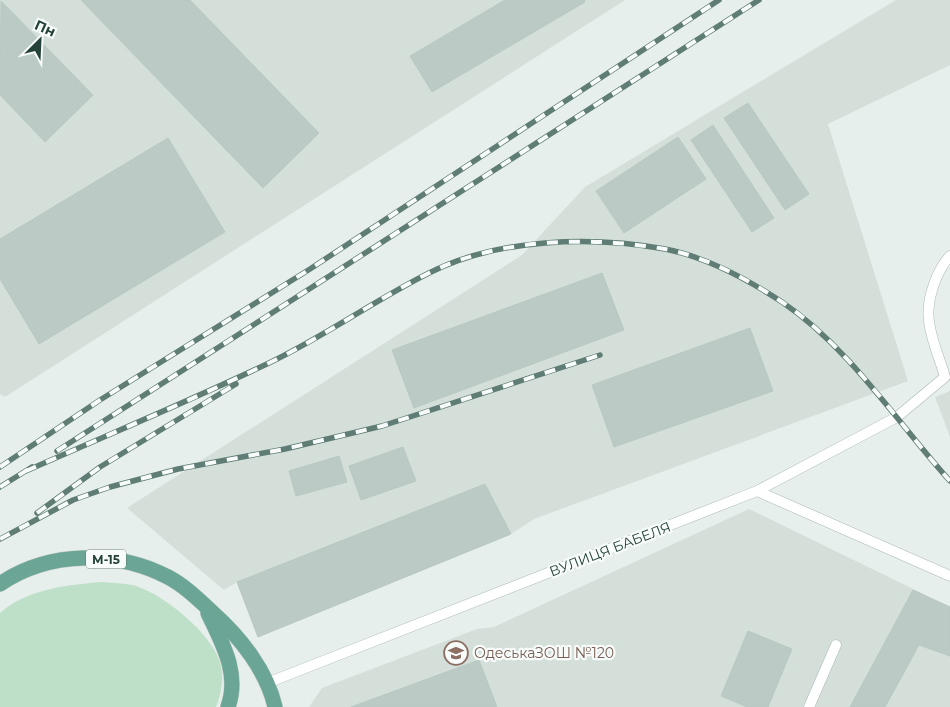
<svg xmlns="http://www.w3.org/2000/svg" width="950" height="707" font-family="Montserrat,sans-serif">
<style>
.built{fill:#d4dfda}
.green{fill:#bfe0c8}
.building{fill:#bbcac4;stroke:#b8c9c2}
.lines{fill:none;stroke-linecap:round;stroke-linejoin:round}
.lane-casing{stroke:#a8b8b2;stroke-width:11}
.primary-casing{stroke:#c2cac8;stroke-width:16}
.lane{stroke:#fff;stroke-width:10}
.primary{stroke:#6aa596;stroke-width:15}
.rail-casing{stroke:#5f7d75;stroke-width:5.5}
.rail{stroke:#f7fbf9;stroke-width:4;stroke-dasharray:11;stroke-linecap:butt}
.labels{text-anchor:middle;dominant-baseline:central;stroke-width:4.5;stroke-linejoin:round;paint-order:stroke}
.shield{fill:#f7fbf9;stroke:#637a73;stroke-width:1}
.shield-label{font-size:12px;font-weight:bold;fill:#24423a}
.street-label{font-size:14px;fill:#24423a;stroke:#f7fbf9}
.education-label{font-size:14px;fill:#785e54;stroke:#f7fbf9;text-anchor:start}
</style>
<rect width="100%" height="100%" fill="#e6efeb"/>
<path class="built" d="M0,0h625l-620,397 -5,-3z
M896,0h54v65l-122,59 80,257 -374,138 -23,15 -253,103 -21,-55 -13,8 -97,-82 395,-253 63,-68z
M950,391v46l-15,-40z
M749,509l201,98v100h-641l13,-19 155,-59 17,-2z"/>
<path class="green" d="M101,582c11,1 24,1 35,4 28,9 75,47 84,76 4,14 2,31 -4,45h-216v-94c27,-24 67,-28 101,-31z"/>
<path class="building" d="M81,0h109l129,133 -56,55z
M505,0h79l1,2 -153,90 -22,-36z
M1,1l92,94 -48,47 -45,-47z
M748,103l61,91 -24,16 -61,-92z
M713,125l61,93 -22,14 -61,-92z
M678,137l28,42 -82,54 -28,-42z
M168,138l57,94 -186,112 -39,-65v-40z
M602,273l22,57 -210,78 -22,-58z
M750,328l23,63 -159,56 -22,-62z
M403,447l13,34 -55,19 -12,-34z
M339,456l8,26 -51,14 -7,-25z
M485,484l26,50 -253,103 -21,-55z
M913,590l37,17v49l-31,-11 -34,62h-35z
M748,631l44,18 -24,58h-21l-26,-11z
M479,660l18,47h-146z"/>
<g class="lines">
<g class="lane-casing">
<path id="lane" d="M757,491l193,85
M267,683l490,-192 140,-74 48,-40c-5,-18 -14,-37 -16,-56 -3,-20 7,-50 21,-65
M809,707l27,-62"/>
</g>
<g class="primary-casing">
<path id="primary" d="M0,584c48,-33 117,-34 168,-7 17,9 31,23 45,36 27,24 54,58 62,94
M208,613c14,30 32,60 20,94"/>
</g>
<use href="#lane" class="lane"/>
<use href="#primary" class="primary"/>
<g class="rail-casing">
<path id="rail" d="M57,451l702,-451
M0,467l100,-67 210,-131 409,-269
M26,471c81,-36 164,-70 245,-109 54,-26 104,-62 158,-89 69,-35 162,-37 236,-24 42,8 82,30 117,53 68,46 114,119 168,179
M0,487l32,-20
M37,513l63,-46 136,-83
M0,539l73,-39 37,-13 68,-18 107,-20 97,-23 218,-71"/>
</g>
<use href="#rail" class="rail"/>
</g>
<defs>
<g id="school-ring" transform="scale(1.25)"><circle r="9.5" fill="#f7fbf9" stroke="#8d6e63" stroke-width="1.5"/><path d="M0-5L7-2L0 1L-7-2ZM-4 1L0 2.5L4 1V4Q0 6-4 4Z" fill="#8d6e63"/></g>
</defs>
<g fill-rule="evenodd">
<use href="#school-ring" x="456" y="653"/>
</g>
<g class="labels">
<rect class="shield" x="86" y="549.5" width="40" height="19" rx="4"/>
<g class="shield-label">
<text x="106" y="559">М-15</text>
</g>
<g class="street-label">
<text transform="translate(610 549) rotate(-21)">ВУЛИЦЯ БАБЕЛЯ</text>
</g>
<g class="education-label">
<text x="474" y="653">ОдеськаЗОШ №120</text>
</g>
</g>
<g transform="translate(40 40) rotate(24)" stroke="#f7fbf9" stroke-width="4" paint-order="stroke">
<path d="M0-4L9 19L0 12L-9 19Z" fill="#24423a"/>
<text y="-8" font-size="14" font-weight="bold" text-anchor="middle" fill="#24423a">Пн</text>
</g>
</svg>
